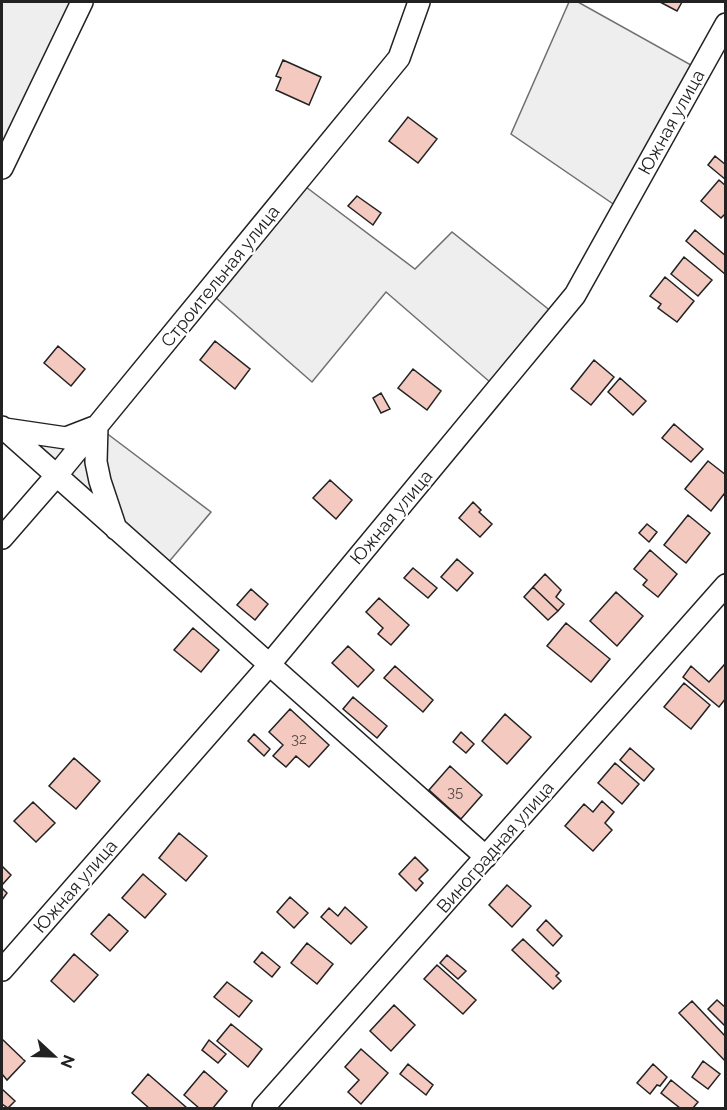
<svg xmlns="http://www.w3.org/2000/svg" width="727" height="1110" font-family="Raleway,sans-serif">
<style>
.green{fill:#eee;stroke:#6f6f6f;stroke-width:1.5}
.building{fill:#f3c9c0;stroke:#222;stroke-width:1.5}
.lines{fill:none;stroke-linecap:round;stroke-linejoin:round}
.minor-casing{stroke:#222;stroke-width:24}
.minor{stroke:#fff;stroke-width:21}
.labels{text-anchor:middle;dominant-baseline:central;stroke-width:4.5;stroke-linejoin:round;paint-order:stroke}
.number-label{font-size:15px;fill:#564c4a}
.street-label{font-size:18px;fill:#222;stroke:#fff}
</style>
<rect width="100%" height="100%" fill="#fff"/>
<path class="green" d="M2,2h80l-80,166z
M569,2h9l122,68 -78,140 -111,-76z
M298,181l117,88 37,-37 105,84 -59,73 -112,-97 -74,90 -104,-91z
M97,426l114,86 -49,58 -158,-141z"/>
<path class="building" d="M660,2h22l-5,9z
M283,60l38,17 -12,28 -33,-15 5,-12 -5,-2z
M408,117l29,22 -19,24 -29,-22z
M715,156l11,9v15l-18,-15z
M719,180l7,6v27l-5,5 -20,-17z
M357,196l24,17 -8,12 -25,-19z
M695,230l31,26v19l-40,-34z
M684,257l28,23 -14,16 -27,-22z
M665,277l29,24 -17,21 -19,-14 3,-4 -11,-8z
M215,341l35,28 -15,20 -35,-29z
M58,346l27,23 -14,17 -27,-23z
M594,360l20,17 -23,28 -20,-16z
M413,369l28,22 -14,19 -29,-22z
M620,378l26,23 -13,14 -25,-23z
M381,393l9,16 -9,4 -8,-15z
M674,424l29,25 -12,13 -29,-24z
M708,461l18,14v20l-2,-1 -13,17 -26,-22z
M330,480l22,20 -16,19 -23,-21z
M473,502l8,8 -2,2 13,12 -12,13 -21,-19z
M688,515l22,18 -24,30 -22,-18z
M647,524l10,8 -8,10 -10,-9z
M650,550l27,24 -19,23 -15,-12 4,-5 -13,-11z
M457,559l16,14 -16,18 -16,-14z
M413,568l24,20 -9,10 -24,-20z
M545,574l16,16 -5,7 8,7 -6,7 -25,-24z
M533,587l25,24 -10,9 -24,-23z
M251,589l17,15 -13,16 -18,-15z
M616,592l27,24 -26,30 -27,-25z
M379,598l30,27 -18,20 -13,-11 5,-6 -17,-16z
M566,623l44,36 -19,23 -44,-36z
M193,628l26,22 -18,22 -27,-22z
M348,646l26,24 -16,17 -26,-24z
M724,665l2,1v32l-7,9 -36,-30 8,-11 18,16z
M395,666l38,34 -10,12 -39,-34z
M684,683l26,22 -19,24 -27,-22z
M353,697l34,29 -10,12 -34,-29z
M290,709l39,36 -20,22 -13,-11 -10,11 -13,-11 10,-11 -14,-13z
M505,714l26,23 -24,27 -25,-23z
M461,732l13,12 -8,9 -13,-11z
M254,734l16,15 -6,7 -16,-15z
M630,748l24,21 -10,12 -24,-21z
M74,758l26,23 -24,28 -27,-23z
M615,763l24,21 -17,20 -24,-21z
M450,766l32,29 -21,24 -32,-29z
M602,801l12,11 -9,11 7,7 -19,21 -28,-25 19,-22 9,8z
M33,802l22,21 -19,19 -22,-21z
M179,833l28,23 -21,25 -27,-23z
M415,857l13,13 -9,9 4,4 -7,8 -17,-17z
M2,866l9,9 -9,10z
M143,874l23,20 -21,24 -23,-20z
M507,885l24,21 -19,21 -23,-22z
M2,888l5,5 -5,7z
M290,897l18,16 -14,15 -17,-16z
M345,907l22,20 -16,17 -30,-27 8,-9 9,8z
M109,914l19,17 -18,20 -19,-17z
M546,920l16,16 -9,10 -16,-16z
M523,939l36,34 -3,3 5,5 -8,8 -41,-39z
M307,943l26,21 -16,20 -26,-21z
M262,952l18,15 -8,10 -18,-15z
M74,954l24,21 -24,27 -23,-21z
M447,955l19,16 -8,8 -18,-16z
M437,965l39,35 -13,14 -39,-35z
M227,982l25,19 -13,16 -25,-20z
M717,1000l9,8v19l-18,-18z
M692,1001l34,36v25l-47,-49z
M394,1005l21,20 -24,26 -21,-20z
M231,1024l31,25 -14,18 -31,-26z
M2,1039l23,22 -18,19 -5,-6z
M209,1040l17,14 -8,9 -16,-13z
M361,1049l27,24 -27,31 -13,-12 11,-12 -14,-13z
M703,1061l17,13 -12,15 -16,-12z
M408,1064l25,21 -7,10 -26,-21z
M653,1064l14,13 -7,9 -3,-1 -7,9 -13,-11z
M204,1071l23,20 -14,17h-14l-15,-13z
M148,1074l39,34h-38l-17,-15z
M671,1080l27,22 -5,6h-13l-19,-15z
M2,1089l13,12 -7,7 -6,-4z"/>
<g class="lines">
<g class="minor-casing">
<path id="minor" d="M2,168l80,-166
M2,427l484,430
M5,429l61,9 31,-12 -1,36 4,19 16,48
M2,538l54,-62 343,-418 20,-56
M2,970l267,-305 306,-370 151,-271
M263,1108l463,-523"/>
</g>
<use href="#minor" class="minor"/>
</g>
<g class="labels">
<g class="number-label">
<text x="299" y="739">32</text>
<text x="455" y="792">35</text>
</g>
<g class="street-label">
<text transform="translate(671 122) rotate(-61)">Южная улица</text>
<text transform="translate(220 276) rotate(-51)">Строительная улица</text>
<text transform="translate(391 517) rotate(-50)">Южная улица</text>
<text transform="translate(495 847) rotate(-49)">Виноградная улица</text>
<text transform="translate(75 886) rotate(-49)">Южная улица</text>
</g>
</g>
<rect width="727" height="1110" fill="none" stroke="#222222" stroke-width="6"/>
<g transform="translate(54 1056) rotate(112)" stroke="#ffffff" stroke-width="4.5" paint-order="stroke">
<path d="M0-4.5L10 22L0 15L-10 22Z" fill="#222222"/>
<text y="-9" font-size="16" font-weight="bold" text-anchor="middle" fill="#222222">N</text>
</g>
</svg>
